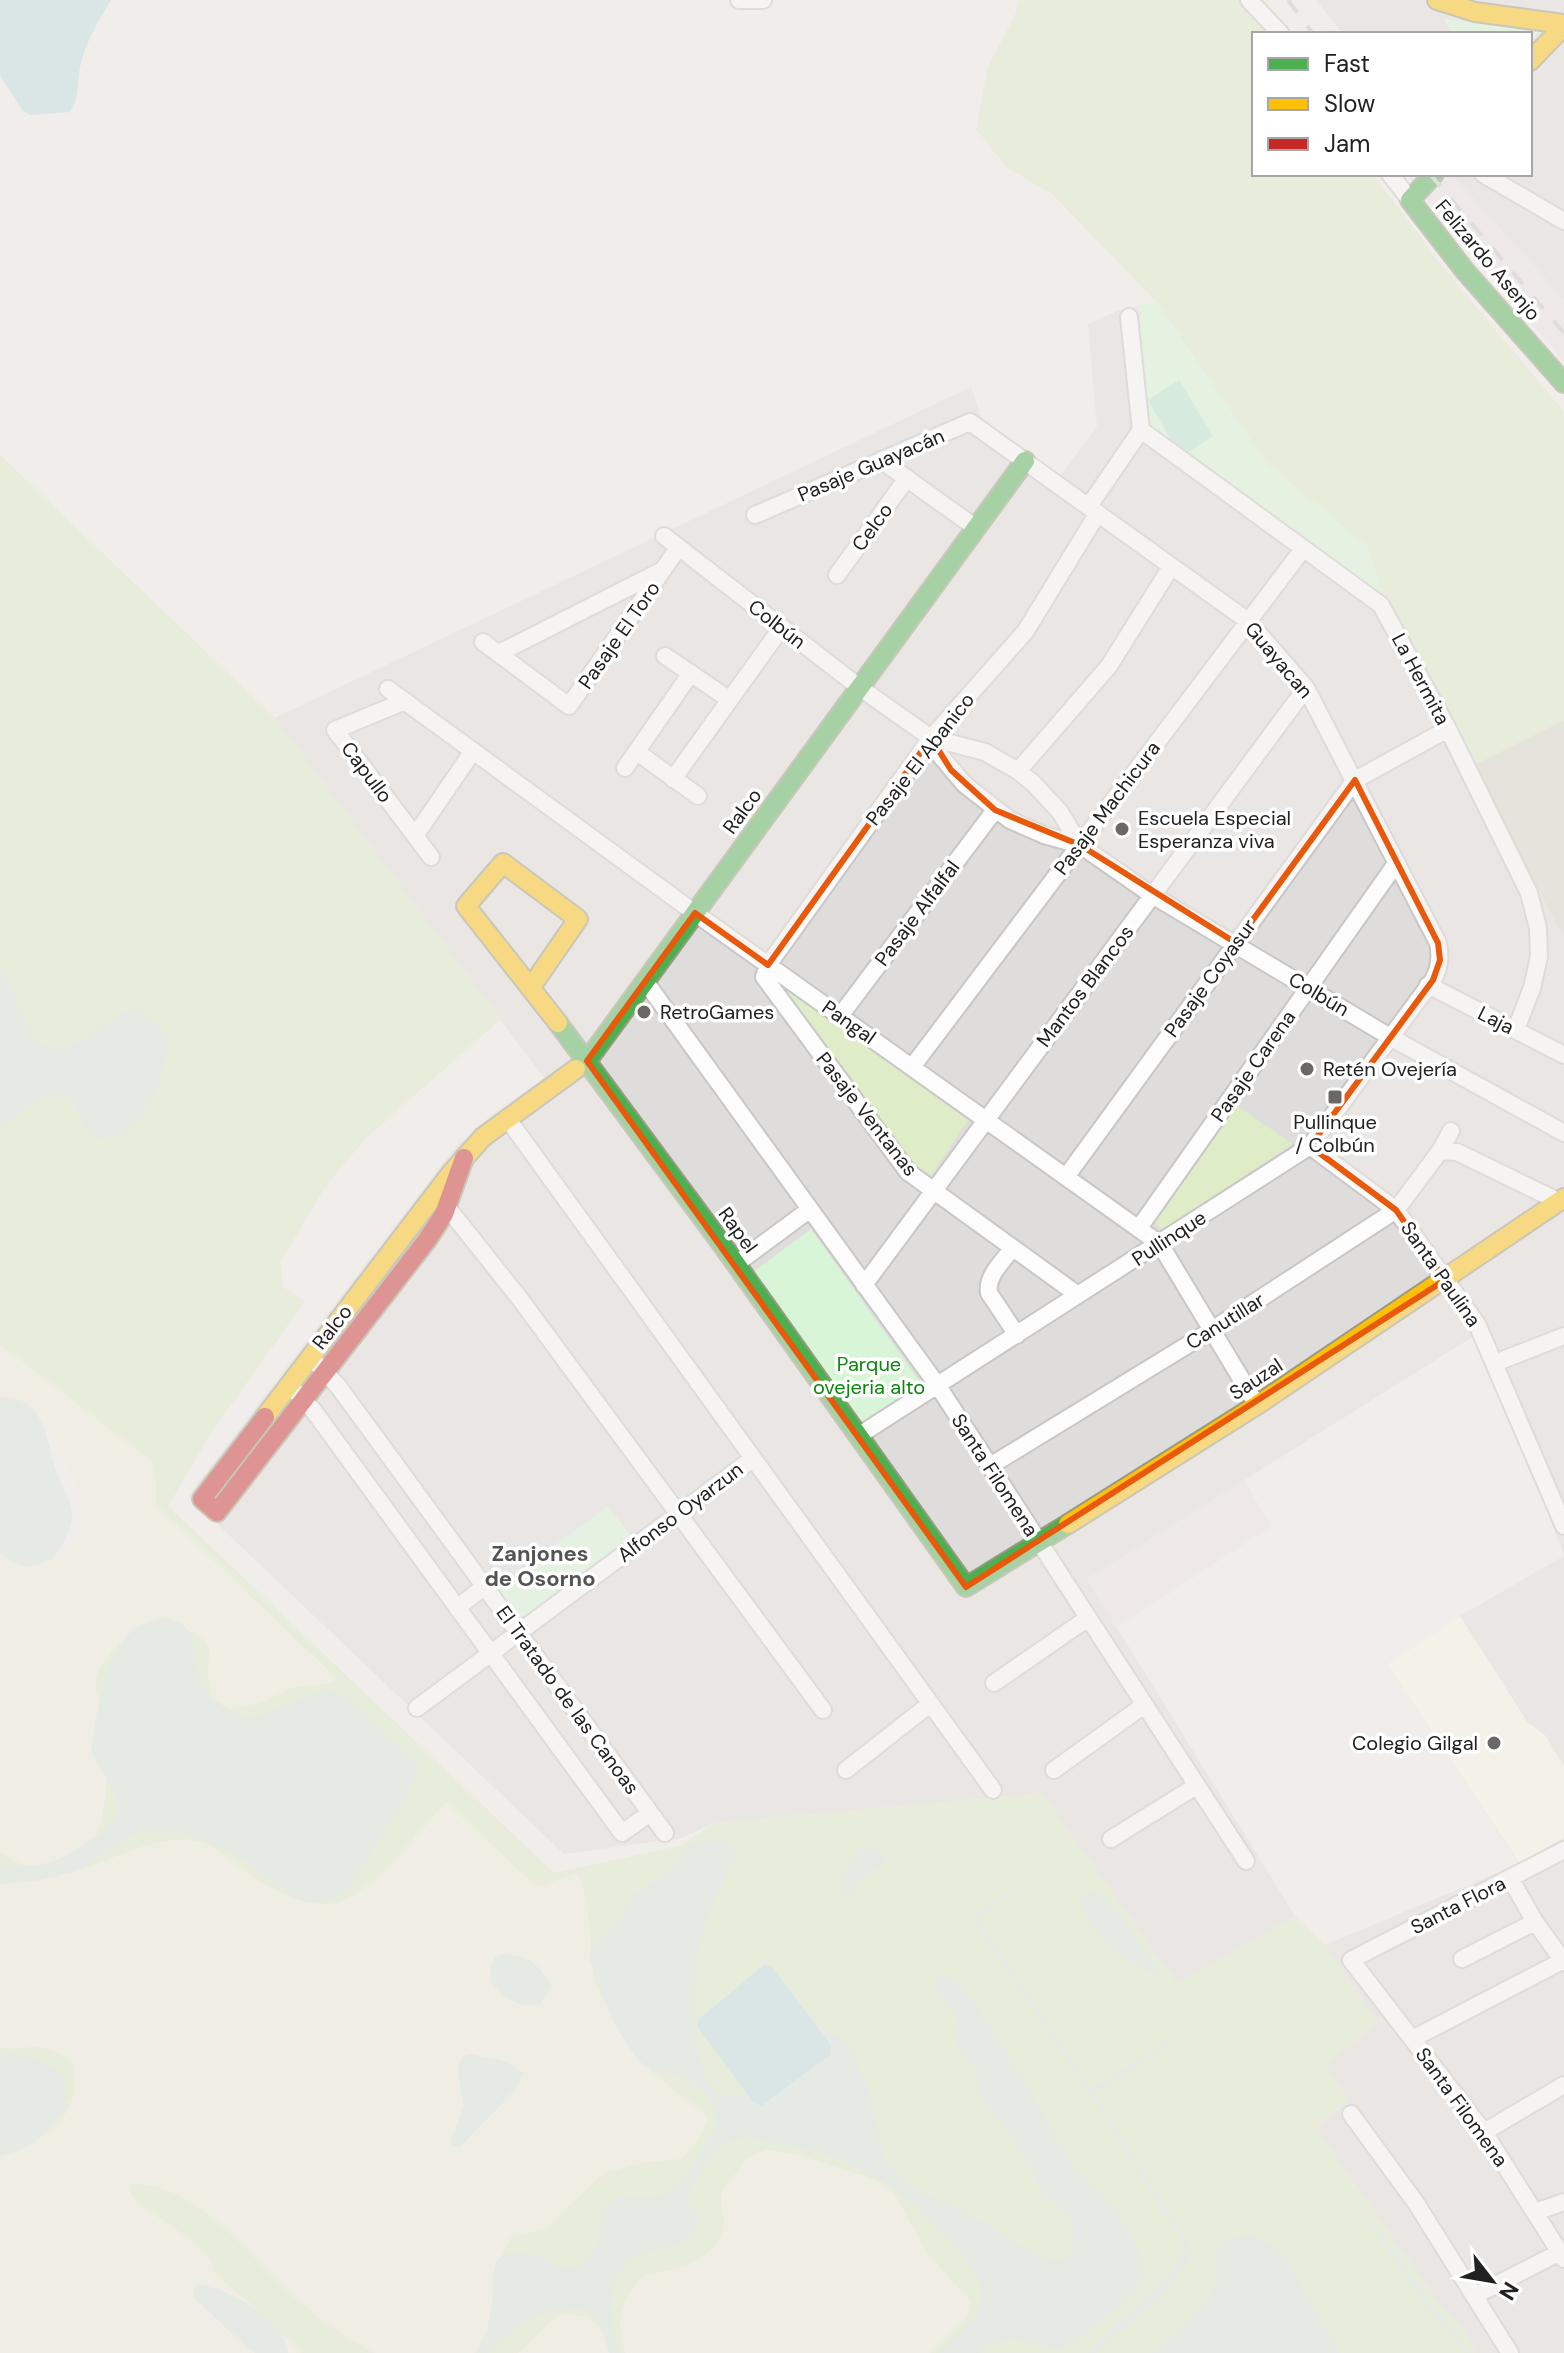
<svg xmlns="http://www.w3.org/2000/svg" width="1564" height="2353" font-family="'DM Sans',sans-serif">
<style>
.residential{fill:#dfdddb}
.industrial{fill:#ede3e9}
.education{fill:#f8f6e7}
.construction{fill:#d9d8cc}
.farmland{fill:#f0efdd}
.grass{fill:#deecc8}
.wetland{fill:#d8e6dd}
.park{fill:#d8f5d7}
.pitch{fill:#b5e7ce}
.water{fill:#bedee3}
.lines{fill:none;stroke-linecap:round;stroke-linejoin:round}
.street-casing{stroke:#c8c7c6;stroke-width:20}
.fast-casing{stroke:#9a9a81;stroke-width:22}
.slow-casing{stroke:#9a9a81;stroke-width:22}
.jam-casing{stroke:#9a9a81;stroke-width:22}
.street{stroke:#fdfcfc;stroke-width:16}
.fast{stroke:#4caf50;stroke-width:18}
.slow{stroke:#ffc107;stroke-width:18}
.jam{stroke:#c62828;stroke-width:18}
.rail{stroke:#cbcbcb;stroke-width:4;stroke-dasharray:16 16;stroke-linecap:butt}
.marked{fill:none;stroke:#e8590c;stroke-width:6;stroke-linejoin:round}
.poi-dot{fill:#696867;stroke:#fff;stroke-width:3}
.labels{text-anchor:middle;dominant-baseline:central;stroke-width:7;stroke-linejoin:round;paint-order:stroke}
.street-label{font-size:20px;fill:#212121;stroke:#fff}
.poi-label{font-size:20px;fill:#212121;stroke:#fff;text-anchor:start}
.park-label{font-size:20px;fill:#09860c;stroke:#fff}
.neighbourhood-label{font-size:22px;font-weight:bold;fill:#545454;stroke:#fff}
</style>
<rect width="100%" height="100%" fill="#f0edea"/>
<path class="residential" d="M1316,0h248v299l-113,-125h79v-140h-187z
M1157,302l229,303 178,333v617l-87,-221 -390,245 208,337 -118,67 -135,-190 -328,30 -33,15 -117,16 -376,-358 268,-350 42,-36 46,-32 -269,-360 696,-331 12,35 75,56 39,-51 -9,-103 29,-13z
M1564,1556v797h-88l-11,-23 -28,-30 -121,-172 10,-63 52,-42 -53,-78 194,-81 -132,-200 73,-48z"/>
<path class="industrial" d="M1407,174h44l113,125v63z
M1244,1480l27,46 -154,102 -30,-49z"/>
<path class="education" d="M1460,1616l68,107 17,12 19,31v72l-45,25 -132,-199z"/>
<path class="construction" d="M1564,720v218l-92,-172z"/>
<path class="farmland" d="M0,1344l151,117 5,23v21l181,175 -9,4 -34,3 -32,15 -32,8 -17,-12 -5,-20 1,-28 -4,-10 -40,-24 -46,28 -21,29 -3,11 8,32 2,58 -6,56 -11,20 -18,12 -46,6 -24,-16v-298l4,3 54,-1 7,-5 17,-22 1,-30 -28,-62 -13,-15 -42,-15z
M446,1802l91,85 41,-14 9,29 7,79 59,92 55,44 -6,17 -21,25 -34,3 -43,11 -60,56 -34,9 -26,107 -9,8h-101l-54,-34 -29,-24 -52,-56 -45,-36 -48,-19 -13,-1 -3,10 14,14 44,31 23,23 3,11 50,43 37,38h-301v-210l8,-94 -8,-1v-163l43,-10 31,-2 70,-27 33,-6 27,2 18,8 30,27 113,11z
M766,2150l29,4 82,26 17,13 32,58 44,50 -3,16 -36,36h-306l-4,-19 -1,-23 16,-28 7,-7 40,-8 39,-37 2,-10 -3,-30 27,-33z
M565,2313l20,4 17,12 9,24h-93l38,-36z"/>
<path class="grass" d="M1020,0h250l-15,14 15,20h-16v140h119l65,87 126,151v308l-92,46 -86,-161 -18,-58 -101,-84 -110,-161 -106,-109 -44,-25 -31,-39 12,-62 27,-52z
M0,455l275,263 226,301 -136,120 -40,48 -45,76 3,24 22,14 -94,132 -43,73 386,367 126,-27 34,-23 328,-30 135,190 118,-67 30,29 53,78 -52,42 24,35 -34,28 121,172 28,30 11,23h-545l36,-36 3,-16 -44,-50 -32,-58 -17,-13 -82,-26 -29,-4 -18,8 -27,33c-1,13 5,26 2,38 -8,27 -32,37 -57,42 -8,2 -18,3 -25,7 -5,4 -8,9 -11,15 -13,23 -11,35 -5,60h-14l-9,-24 -17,-12 -20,-4 -9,4 -38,36h-43l9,-8 17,-87 9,-20 34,-9 60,-56 43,-11 34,-3 21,-25 6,-17 -55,-44 -35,-42 -24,-50 -7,-79 -9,-29 -41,14 -91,-85c-26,28 -71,86 -105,100 -24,10 -71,-12 -91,-27 -26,-20 -37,-37 -74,-35 -35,3 -66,20 -98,31 -12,4 -24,3 -36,5 -14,2 -28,7 -42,9v-33c26,17 45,24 73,7 5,-3 12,-6 15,-10 23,-26 20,-100 15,-133 -1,-13 -11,-27 -6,-41 8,-22 45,-55 68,-59l40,24 4,10 -1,28 5,20 17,12 32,-8 32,-15 34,-3 9,-5 -181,-174v-21l-5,-23 -151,-117z
M780,985l188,135 -37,56 -20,-15z
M1237,1106l56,38 -129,86 -10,-8z
M42,2047l29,11c12,29 -3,68 -34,79 -11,4 -25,4 -37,6v-95z
M132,2183c72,4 114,71 162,114 24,22 52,39 80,56h-73l-37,-38 -43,-36 -7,-7 -3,-11 -23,-23 -44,-31 -14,-14z"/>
<path class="wetland" d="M0,966l35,74c44,25 63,-24 101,-32l15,10 15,16c2,41 -23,116 -75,103 -9,-10 -10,-25 -18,-34 -21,-23 -58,15 -73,26z
M0,1397c46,-1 46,44 57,76 4,12 15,29 15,41 1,16 -11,31 -18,45 -26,9 -30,11 -54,-5z
M167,1619l13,3 11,12 3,25 7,22 12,20 29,16 10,1 71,-28 11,1 14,8 70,65c-1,26 -26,51 -39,75 -10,18 -27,53 -49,61 -36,13 -63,-27 -90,-43 -28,-16 -65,-31 -99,-25 -17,4 -32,20 -47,29 -26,15 -64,24 -94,21v-17c46,3 61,-2 97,-30 10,-8 21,-14 22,-28 1,-11 -21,-43 -28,-55 6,-35 13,-112 52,-128 7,-3 17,-3 24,-5z
M722,1840c11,4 15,8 15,20 -17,19 -31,63 -38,89 -7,26 -12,155 33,147 6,-1 13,-2 18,-5 6,-4 11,-13 16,-19 13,-15 26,-31 40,-46l32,10 13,10 18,45 14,66 19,21 18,14 35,13 88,53 14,2 11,-4 5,-10v-22l-9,-12 -19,-16 -10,-18 -5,-15 -51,-69c-3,-8 -1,-12 -2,-20 -2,-13 -18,-21 -22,-33 -3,-8 1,-19 2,-27l-21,-23 -3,-9 5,-6 9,-1 21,18 60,94 45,80 41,41 21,35 10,22 -3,15 -12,17 -54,45 -17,8 -46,-11 -23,5 -10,9h-42c18,-17 41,-28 43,-56 2,-19 -12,-33 -23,-47 -48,-60 -103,-93 -179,-107 -13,-2 -29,-7 -42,-4 -23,5 -36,35 -48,53l-2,6 12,22c-9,33 -54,27 -73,43 -23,19 -14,66 -6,90h-11c-4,-12 -7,-31 -17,-40 -9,-7 -19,-4 -30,-2 -33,5 -51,14 -72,42h-15c12,-15 16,-38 18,-56 1,-13 -2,-26 5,-38 42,-21 49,19 86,6 7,-8 12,-16 14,-27 3,-12 -3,-25 9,-34 26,-19 50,10 77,-26 7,-8 11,-17 16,-26 4,-7 10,-13 14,-21 10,-20 -11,-45 -30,-53 -12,-5 -29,-5 -40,-13 -21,-16 -49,-84 -55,-110l3,-10 30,-29 11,-22 28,-15 26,-32 7,-5z
M868,1847l15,7 2,7c-5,7 -11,7 -17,13 -8,6 -12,16 -20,22l-10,-5c0,-21 14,-34 30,-44z
M1024,1882l1,2 -48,35 114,170 78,-49 2,3 -77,51 93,146c3,7 4,11 2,18 -8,26 -70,75 -92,95h-10l85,-83 11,-20 -2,-12 -93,-146 -117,-174z
M1088,1890l17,6 5,5 49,69 -4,5c-29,-12 -70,-44 -75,-77z
M503,1954c25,1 38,11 48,33l-11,17c-23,5 -36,-6 -50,-23l1,-15 4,-9z
M11,2053c15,3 35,8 47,19 22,22 -4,56 -23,70 -11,7 -23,11 -35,14v-102z
M470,2054c17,4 43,6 54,20l-10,17 -54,56 -7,-1 -3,-5 14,-35 -7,-37 6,-13z
M1366,2212l66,94 40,47h-7l-35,-42 -67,-97z
M1252,2235l22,11 12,13 54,94h-189c19,-17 47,-35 59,-57 17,-34 -17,-57 42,-61z
M197,2284c30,4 90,35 91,69h-32l-6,-3 -56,-52 -1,-8z"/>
<path class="park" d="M1443,18l96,12 -9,14v-10h-78z
M1157,302l110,161 101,84 18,58 -239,-179 -8,-120z
M811,1229l112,157 -64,41 -107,-154z
M608,1506l23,30 -107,80h-5l-22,-28z"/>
<path class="pitch" d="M1179,380l34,56 -32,21 -33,-57z"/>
<path class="water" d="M0,0h111c-12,20 -25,41 -30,63 -5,19 0,33 -11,49l-40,3 -8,-5 -22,-35z
M765,1964l7,3 59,78 -1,10 -69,51 -8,-4 -56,-75 2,-8z"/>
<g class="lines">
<g class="street-casing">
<path id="street" d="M739,0h24
M1249,0l32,34
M1390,174l20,26
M1483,174l81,47
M1129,317l12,113 240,175 67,124 81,164 9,35 1,28 -7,32 -16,41
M881,460l95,68
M1089,506l52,-76
M755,515l215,-93 278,199 58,67 132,255c3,14 2,25 -5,37l-123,166 -452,290
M664,536l195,151 72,51 54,14 33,19 15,12 27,29 20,33
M837,575l70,-97
M483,642l86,64 109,-158
M499,653l162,-82
M665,656l65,44
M388,689l307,224 465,331 97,161
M405,701l-70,29 96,127
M931,738l8,16 25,30 46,36 34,15 36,10 72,50 238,142 174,96
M637,752l61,44
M625,768l66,-95
M1018,771l91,-105 62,-99
M673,779l109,-152
M415,836l58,-85
M645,981l293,405 308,475
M1428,985l136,70
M840,1016l155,-206
M912,1067l391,-518
M507,1118l486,672
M1310,1146l86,64 81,114 87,202
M1440,1151l17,1 103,50
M1066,1177l289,-397 93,-51
M443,1202l77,97 303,411
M1139,1228l256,-363
M1013,1248c-10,13 -27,28 -24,45l28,42
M736,1264l73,-54
M864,1285l442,-597
M1078,1295l-170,-123 -144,-195 4,-12 163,-227 94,-106 73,-119
M1495,1363l69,-27
M317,1364l21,22 327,447
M296,1392l17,18 309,423 28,-20
M990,1466l222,-136 184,-120 44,-59 11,-20
M457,1608l28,-22
M994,1683l94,-65
M417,1708l334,-248
M846,1770l84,-66
M1054,1770l89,-64
M1111,1839l85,-53
M1564,1850l-213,110 133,172 80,127
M1510,1878l25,44 29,40
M1462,1959l73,-37
M1412,2039l152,-79
M1351,2114l65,89 94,150
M1484,2132l80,-47
M1535,2212l29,-10
M1476,2295l84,-43"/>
</g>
<g class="fast-casing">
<path id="fast" d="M1434,174l-24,26 55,71 99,112
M558,1023l163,220 245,344 102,-63
M576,1069l11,-8 438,-600"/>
</g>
<g class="slow-casing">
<path id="slow" d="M1437,0l38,12 89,12
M1530,61l34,-35
M531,987l47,-68 -75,-56 -37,43 92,117
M265,1417l187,-245 31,-35 93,-68
M1068,1524l189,-119 307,-207"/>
</g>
<g class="jam-casing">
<path id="jam" d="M265,1417l-63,82 15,13 210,-272 17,-26 20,-56"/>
</g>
<use href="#street" class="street"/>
<use href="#fast" class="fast"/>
<use href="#slow" class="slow"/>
<use href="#jam" class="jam"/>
<path class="rail" d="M1288,0l25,34
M1430,174l134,159"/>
</g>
<path d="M0 0H1564V2353H0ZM931,738l20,32 44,40 85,35 156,98 119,-163 83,163 2,17 -7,20 -123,166 86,64 49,70 -479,307 -379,-526 108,-148 73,52z" fill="#f0edea" fill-opacity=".55" fill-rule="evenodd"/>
<path class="marked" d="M931,738l20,32 44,40 85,35 156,98 119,-163 83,163 2,17 -7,20 -123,166 86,64 49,70 -479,307 -379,-526 108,-148 73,52z"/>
<g class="poi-dot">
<circle cx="1122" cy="829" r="8"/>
<circle cx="644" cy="1012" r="8"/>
<circle cx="1307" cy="1069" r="8"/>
<rect x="1327" y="1089" width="16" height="16" rx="4"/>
<circle cx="1494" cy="1743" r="8"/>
</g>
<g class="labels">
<g class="street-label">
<text transform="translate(1488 260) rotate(50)">Felizardo Asenjo</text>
<text transform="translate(871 465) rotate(-23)">Pasaje Guayacán</text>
<text transform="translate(872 527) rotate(-54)">Celco</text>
<text transform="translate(777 624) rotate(38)">Colbún</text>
<text transform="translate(619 635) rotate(-55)">Pasaje El Toro</text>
<text transform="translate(1279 660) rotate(50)">Guayacan</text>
<text transform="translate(1421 679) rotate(62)">La Hermita</text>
<text transform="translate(920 759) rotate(-52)">Pasaje El Abanico</text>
<text transform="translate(367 772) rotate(53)">Capullo</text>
<text transform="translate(1107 808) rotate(-53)">Pasaje Machicura</text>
<text transform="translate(742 811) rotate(-54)">Ralco</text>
<text transform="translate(917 913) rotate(-53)">Pasaje Alfalfal</text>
<text transform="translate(1210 978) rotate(-54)">Pasaje Coyasur</text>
<text transform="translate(1085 986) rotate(-53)">Mantos Blancos</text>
<text transform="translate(1319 994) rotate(31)">Colbún</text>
<text transform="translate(1496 1020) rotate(27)">Laja</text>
<text transform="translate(849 1022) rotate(35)">Pangal</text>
<text transform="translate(1253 1066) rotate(-55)">Pasaje Carena</text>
<text transform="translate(867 1114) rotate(52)">Pasaje Ventanas</text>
<text transform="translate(738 1230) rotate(54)">Rapel</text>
<text transform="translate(1169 1238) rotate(-33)">Pullinque</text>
<text transform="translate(1441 1274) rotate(55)">Santa Paulina</text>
<text transform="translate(1225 1321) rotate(-32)">Canutillar</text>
<text transform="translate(332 1327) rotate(-52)">Ralco</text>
<text transform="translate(1256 1379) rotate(-33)">Sauzal</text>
<text transform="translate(995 1475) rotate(57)">Santa Filomena</text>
<text transform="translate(680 1512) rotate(-37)">Alfonso Oyarzun</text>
<text transform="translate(568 1700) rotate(54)">El Tratado de las Canoas</text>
<text transform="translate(1458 1905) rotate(-27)">Santa Flora</text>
<text transform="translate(1462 2107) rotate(54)">Santa Filomena</text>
</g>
<g class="poi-label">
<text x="1138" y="818">Escuela Especial<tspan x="1138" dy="23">Esperanza viva</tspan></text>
<text x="660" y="1012">RetroGames</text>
<text x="1323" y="1069">Retén Ovejería</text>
<text x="1335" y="1122" text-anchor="middle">Pullinque<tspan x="1335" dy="23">/ Colbún</tspan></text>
<text x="1478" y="1743" text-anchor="end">Colegio Gilgal</text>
</g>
<g class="park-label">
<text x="869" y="1364">Parque<tspan x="869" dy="23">ovejeria alto</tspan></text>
</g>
<g class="neighbourhood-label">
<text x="540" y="1553">Zanjones<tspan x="540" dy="25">de Osorno</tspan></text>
</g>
</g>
<rect x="1252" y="32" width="280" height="144" fill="#ffffff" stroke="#a6a6a6" stroke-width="2"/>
<rect x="1268" y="58" width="40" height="12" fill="#4caf50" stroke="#a6a6a6" stroke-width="2"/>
<text x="1324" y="72" font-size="24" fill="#212121">Fast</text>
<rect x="1268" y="98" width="40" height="12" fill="#ffc107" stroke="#a6a6a6" stroke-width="2"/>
<text x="1324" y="112" font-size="24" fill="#212121">Slow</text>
<rect x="1268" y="138" width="40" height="12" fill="#c62828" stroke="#a6a6a6" stroke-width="2"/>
<text x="1324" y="152" font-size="24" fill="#212121">Jam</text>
<g transform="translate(1492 2281) rotate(121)" stroke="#ffffff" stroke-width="6" paint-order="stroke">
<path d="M0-6L14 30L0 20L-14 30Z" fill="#212121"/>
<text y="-12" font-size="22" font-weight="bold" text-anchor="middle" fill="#212121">N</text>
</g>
</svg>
